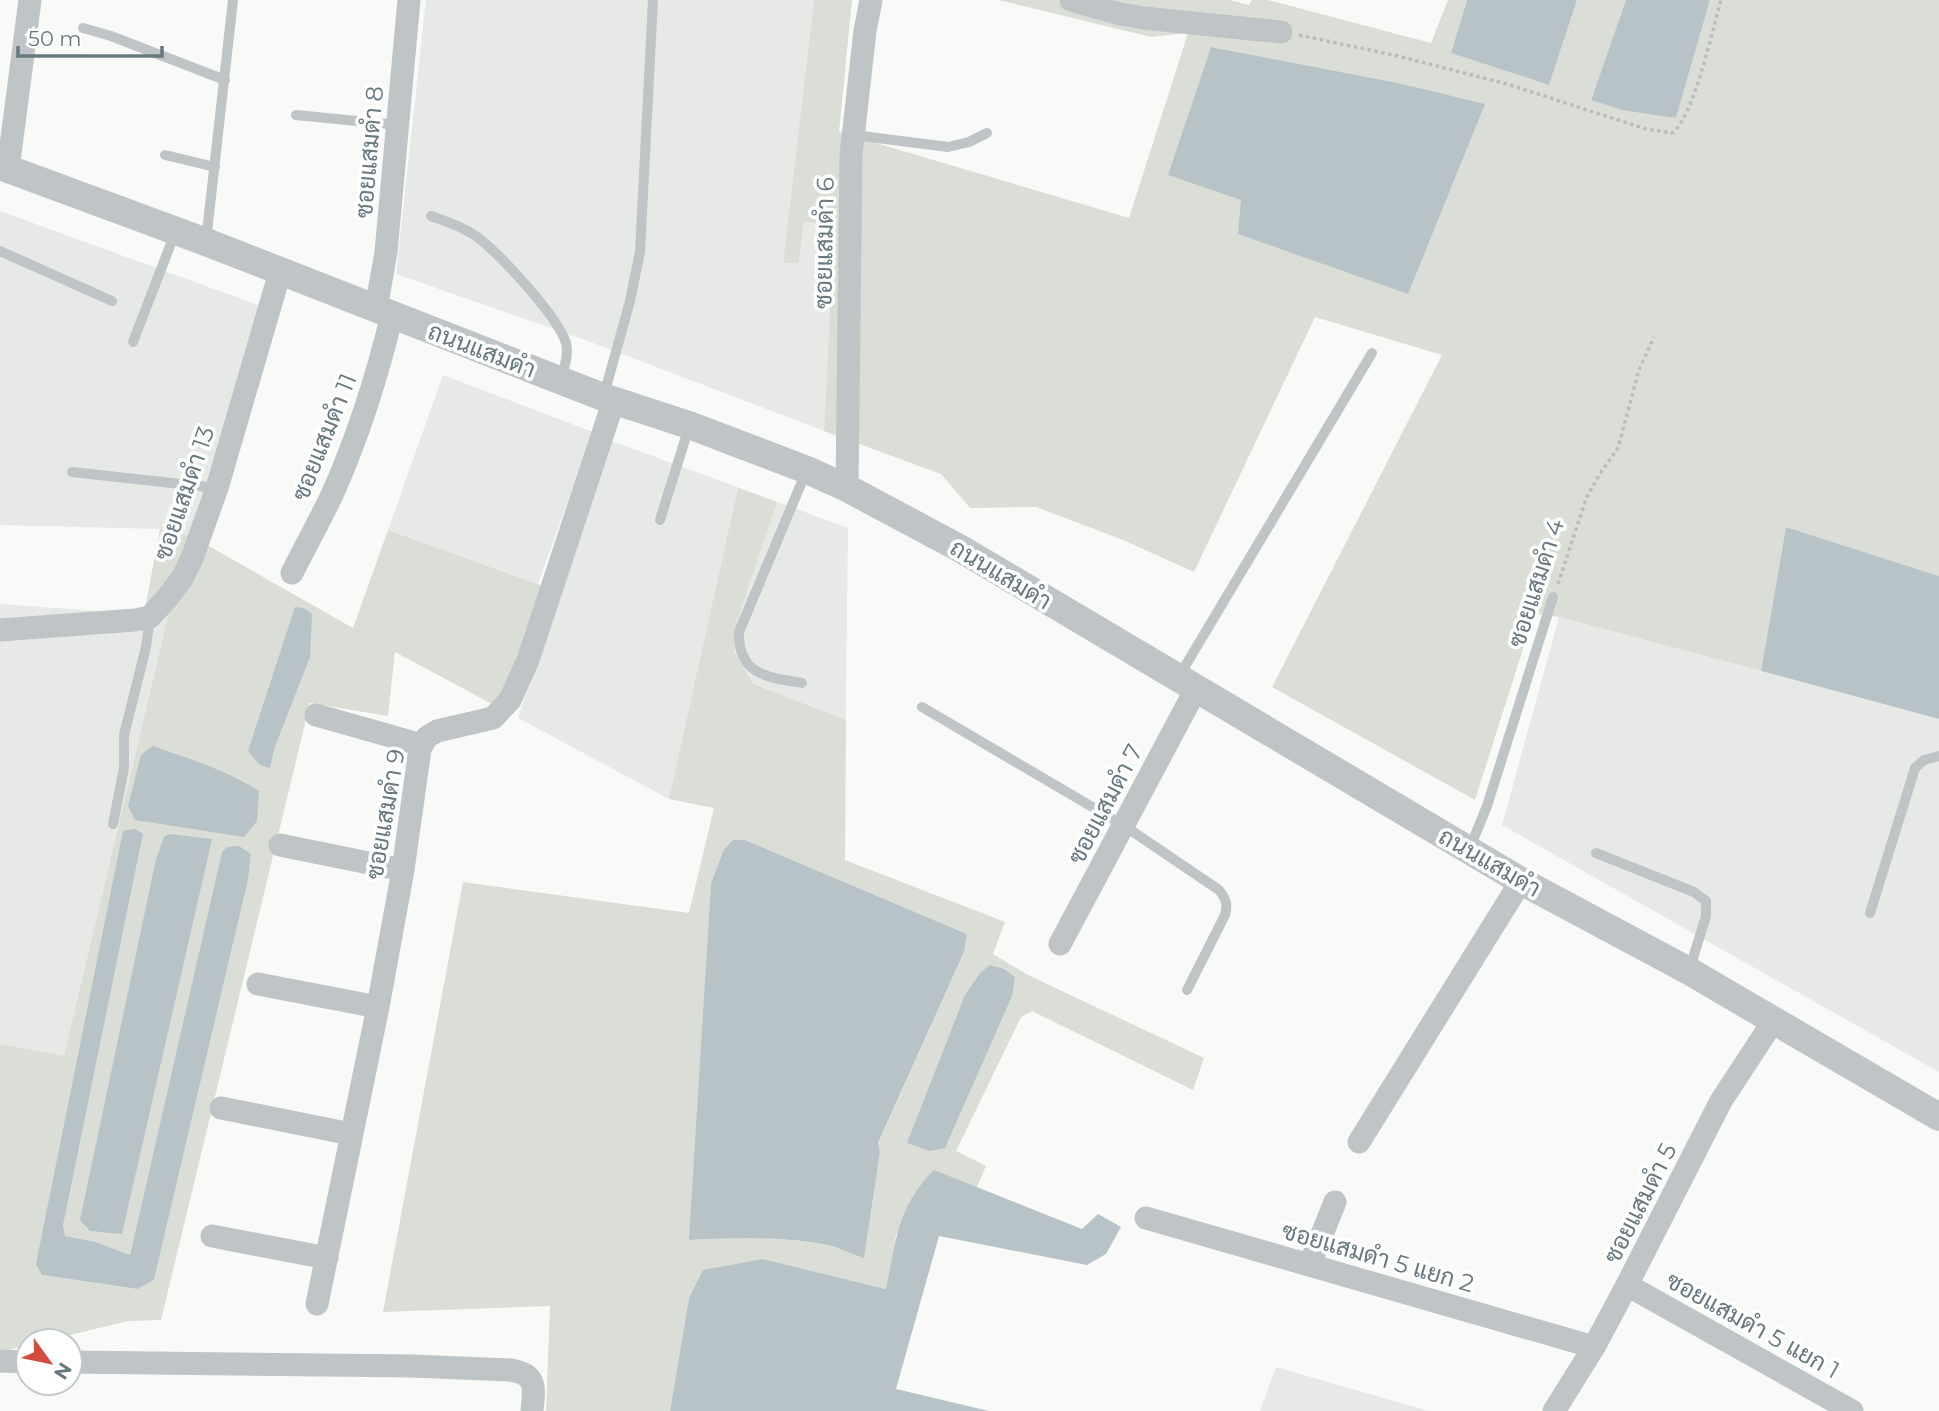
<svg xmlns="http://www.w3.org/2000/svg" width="1939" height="1411" font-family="Montserrat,Sarabun,sans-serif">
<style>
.built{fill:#e7e9e7}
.green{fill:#daded7;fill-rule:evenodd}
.water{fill:#b7c3c6}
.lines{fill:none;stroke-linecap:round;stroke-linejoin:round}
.path{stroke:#b9bdbf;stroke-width:3.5;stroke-dasharray:3.5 3.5;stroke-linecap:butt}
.service{stroke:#bfc4c6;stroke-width:10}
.minor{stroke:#bfc4c6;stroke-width:23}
.tertiary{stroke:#bfc4c6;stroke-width:28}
.labels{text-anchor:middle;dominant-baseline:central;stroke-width:7;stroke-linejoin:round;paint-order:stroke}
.street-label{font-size:24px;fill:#67787f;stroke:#fff}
</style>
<rect width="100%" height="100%" fill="#f9f9f7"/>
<path class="built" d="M426,0h388l-31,263h16l5,-41 30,2 -10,207 -236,-90 -192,-67z
M0,211l277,101 -84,225 -33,-8 -159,-4 -1,4z
M443,375l150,57 -55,152 -150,-54z
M612,441l236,87 -4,332 -130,-53 -45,-8 -151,-81z
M0,604l168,12 -104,441 -64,-13z
M1559,617l380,102v353l-437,-247z
M1276,1367l153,44h-169z"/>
<path class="green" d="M814,0h38l-13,132 290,86 59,-185 -37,4 -153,-37h232l19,5 3,-5h16l163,43 17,-43h19l-16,53 98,32 28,-85h49l-35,100 85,18 34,-118h229v576l-153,-49 -25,144 -202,-54 -25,-3 -59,186 -203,-113 170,-332 -127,-38 -121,255 -71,-32 -87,-33 -66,1 -29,-34 -117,-43 10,-207 -30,-2 -5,41h-16zM1211,47l187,36 86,22 -243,95z
M738,488l39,14 -40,119 -3,31 19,32 93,36 -1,140 160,62 -12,32 35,21 176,83 -11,32 -161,-79 -11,6 -65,134 30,15 -10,23 -42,-19 -38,65 -9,54 -124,-30 -74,39 -19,113h-124l4,-105 -167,6 80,-430 226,31 25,-105 -45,-9zM733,840h12l222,94 -3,18 -86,192 2,8 -16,105c-12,-4 -24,-9 -37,-12 -44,-9 -92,-7 -137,-5l21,-357 13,-34z
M160,529l33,8 160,91 35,-98 155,56 -33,96 -18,22 -97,-52 -7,64 -78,-13 -149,617 -33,1 -83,20h-17v4l-28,7v-308l64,12 104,-440 -24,-2zM143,834l-80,392 2,10 31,6 34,13 92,-402 29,1 -3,26 -94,400 -18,9 -94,-14zM211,839l-89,394 -32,-2z"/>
<path class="water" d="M1467,0h110l-28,85 -98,-32z
M1626,0h84l-34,118 -54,-8 -31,-10z
M1211,47l187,36 87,21 -77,190 -170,-60 3,-34 -73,-25z
M1786,527l153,49v143l-178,-48z
M295,607l9,1 8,6 -2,43 -36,92 -4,19 -10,-3 -12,-14z
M153,746c36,13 73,24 106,45l-2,30 -13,16 -109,-17 -7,-14 13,-51z
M135,829l8,5 -80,392 2,10 31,6 34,13 92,-403 5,-5 12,-1 12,8 -3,26 -94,400 -17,9 -95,-14 -6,-11 87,-433z
M169,834l43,5 -90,395 -32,-3 -10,-11 76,-361 8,-22z
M733,840h12l222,94 -3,18 -86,191 2,9 -16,106c-12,-4 -24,-10 -36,-13 -45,-9 -93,-7 -139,-5l22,-357 13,-34z
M990,965l14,4 11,8 -3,19 -67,152 -15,3 -23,-8 58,-148 16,-23z
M934,1170l148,59 16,-15 23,13 -15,27 -19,11 -148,-29 -43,153 93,22h-319l19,-113 14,-28 60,-11 123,30c10,-48 11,-82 48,-119z"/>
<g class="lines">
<path class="path" d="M1299,35l99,21 109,28 139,45 26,4c21,-14 41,-105 49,-133
M1558,584l28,-85 13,-24 19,-27 21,-78 15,-33"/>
<path class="service" d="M83,28l28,8 114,44
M296,115l102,10
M854,135l94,12 21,-5 18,-9
M165,155l50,12
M431,216c13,5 28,9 40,17 23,13 88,85 95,110 3,12 -2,25 -5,37
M206,241l27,-241
M0,251l112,50
M133,342l42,-109
M604,395l26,-94 10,-49 13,-252
M72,472l145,16
M660,520l29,-93
M1178,678l194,-325
M802,683c-35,-6 -64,-8 -63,-51l67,-160
M922,707l201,118 96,65c7,9 9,14 6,25l-38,75
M113,824l11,-56v-33l22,-88 4,-30
M1469,850l18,-44 66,-209
M1596,853l98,39 12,9v15l-17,55
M1870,913l45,-145 9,-8 15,-4"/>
<path class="minor" d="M1071,0l49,14 24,4 137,14
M8,169l22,-169
M376,309l10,-57 23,-252
M847,488l4,-333 14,-124 6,-31
M292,573c13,-26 27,-51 40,-78 26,-58 45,-118 60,-180
M0,630l135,-10 15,-3 18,-20 15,-20 9,-19 25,-70 63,-216
M316,715l106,30
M280,845l123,25
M1060,944l136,-255
M258,984l120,23
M221,1108l130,26
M1359,1142l162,-261
M1146,1218l448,129
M212,1236l115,22
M1310,1264l25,-62
M1627,1285l225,126
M317,1304l61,-297 25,-137 17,-121 7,-12 10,-6 56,-13 17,-18 18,-40 86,-260
M0,1361l28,1
M70,1362l342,4 98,4c28,4 24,18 22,41
M1554,1411l40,-64 33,-62 94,-184 53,-81"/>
<path class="tertiary" d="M0,166l206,76 397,155 86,28 118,45 40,18 114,61 560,332 168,90 250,146"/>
</g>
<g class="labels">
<g class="street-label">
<text transform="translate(369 152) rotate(-85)">ซอยแสมดำ 8</text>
<text transform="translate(824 243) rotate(-89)">ซอยแสมดำ 6</text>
<text transform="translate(482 350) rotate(21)">ถนนแสมดำ</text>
<text transform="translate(324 437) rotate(-68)">ซอยแสมดำ 11</text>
<text transform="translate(184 493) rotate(-71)">ซอยแสมดำ 13</text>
<text transform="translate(1001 574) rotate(31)">ถนนแสมดำ</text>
<text transform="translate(1536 583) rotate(-72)">ซอยแสมดำ 4</text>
<text transform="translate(1105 804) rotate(-62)">ซอยแสมดำ 7</text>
<text transform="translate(385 814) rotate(-80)">ซอยแสมดำ 9</text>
<text transform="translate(1490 862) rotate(30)">ถนนแสมดำ</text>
<text transform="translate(1640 1203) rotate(-63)">ซอยแสมดำ 5</text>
<text transform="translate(1378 1257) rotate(16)">ซอยแสมดำ 5 แยก 2</text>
<text transform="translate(1753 1325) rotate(29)">ซอยแสมดำ 5 แยก 1</text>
</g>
</g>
<g transform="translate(49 1362) rotate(123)"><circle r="33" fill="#ffffff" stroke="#c2c9cc" stroke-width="2"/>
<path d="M0-5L12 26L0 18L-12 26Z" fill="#d14e3f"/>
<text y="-10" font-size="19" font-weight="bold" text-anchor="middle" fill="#67787f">N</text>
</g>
<path d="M18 46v10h144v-10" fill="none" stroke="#67787f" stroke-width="3.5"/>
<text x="28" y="46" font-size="21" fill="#67787f" stroke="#ffffff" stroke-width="5" paint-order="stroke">50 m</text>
</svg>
